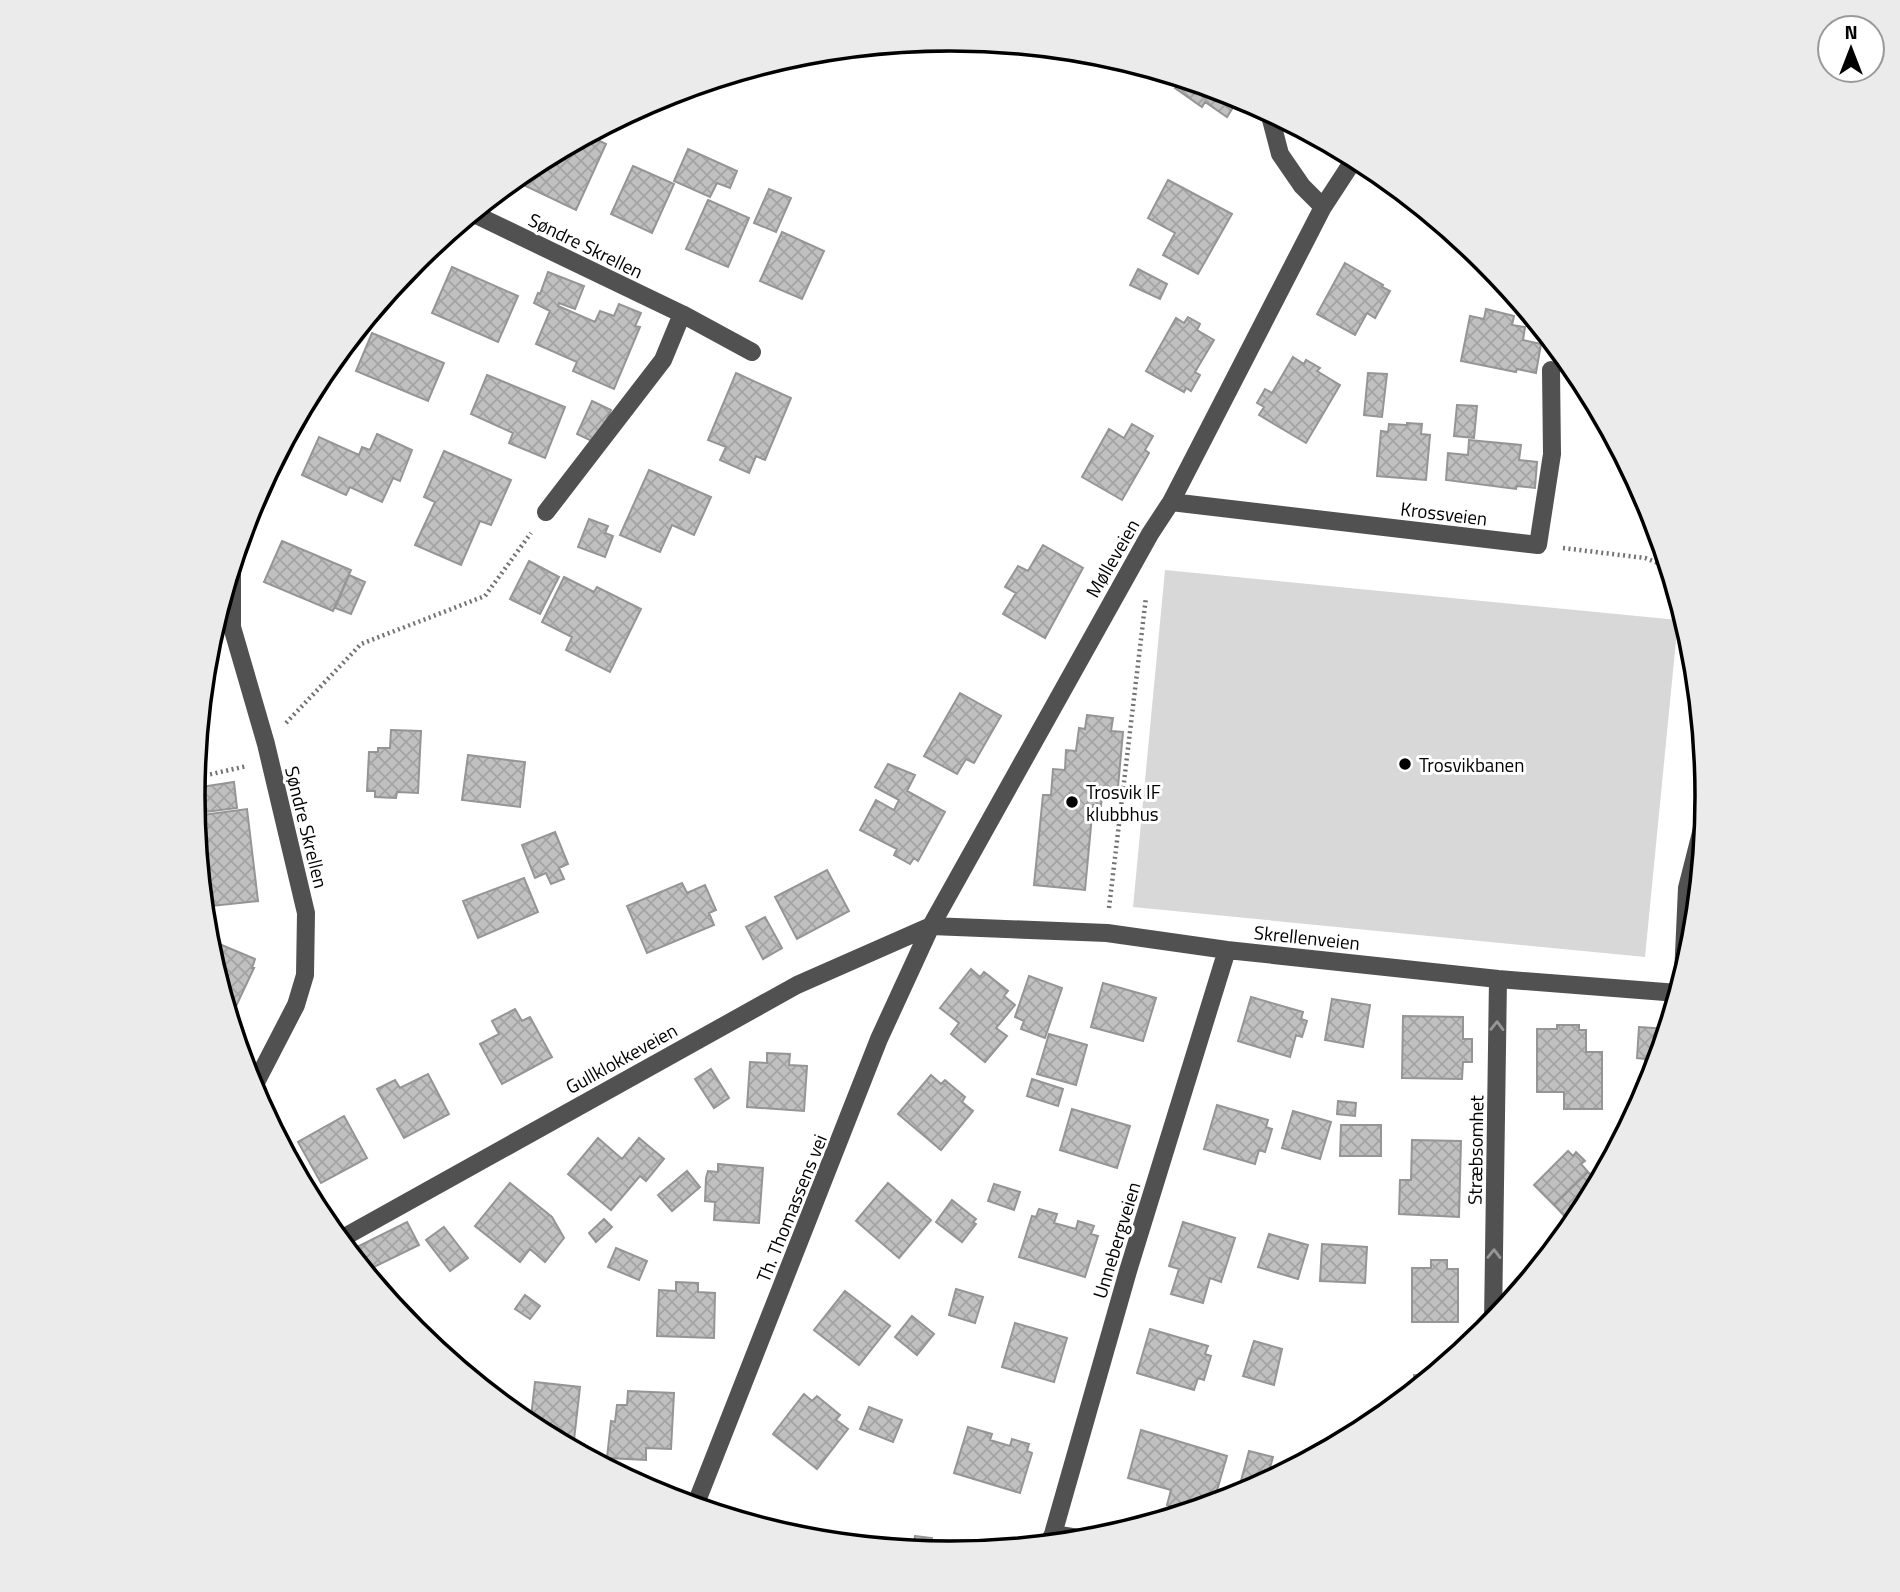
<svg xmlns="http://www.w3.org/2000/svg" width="1900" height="1592" font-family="'Titillium Web',sans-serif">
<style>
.pitch{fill:#d8d8d8}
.building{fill:url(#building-cross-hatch);stroke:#959595;stroke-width:2}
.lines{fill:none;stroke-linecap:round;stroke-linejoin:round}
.path{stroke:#737373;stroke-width:4.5;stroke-dasharray:2 3.5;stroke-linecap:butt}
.minor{stroke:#515151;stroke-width:18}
.oneway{stroke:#979797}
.poi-dot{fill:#000;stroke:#fff;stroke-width:2.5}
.labels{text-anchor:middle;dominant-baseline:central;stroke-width:6;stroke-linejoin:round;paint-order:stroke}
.street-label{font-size:19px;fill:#000;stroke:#fff}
.poi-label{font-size:19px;fill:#000;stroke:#fff;text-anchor:start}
.rim{fill:none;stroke:#000;stroke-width:3.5}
</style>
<defs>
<pattern id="building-cross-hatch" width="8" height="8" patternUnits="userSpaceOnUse" patternTransform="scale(1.75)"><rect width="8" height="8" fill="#c0c0c0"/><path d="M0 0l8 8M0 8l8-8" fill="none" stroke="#a3a3a3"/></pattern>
</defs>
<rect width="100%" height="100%" fill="#fff"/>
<path class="pitch" d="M1165,570l513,50 -33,337 -512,-50z"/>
<path class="building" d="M1161,72l79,24 -13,21 -22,-15 -3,5 -27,-19 1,-1 -17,-11z
M587,135l19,9 -30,66 -63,-30 16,-14z
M688,149l49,22 -7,17 -13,-5 -7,14 -36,-16z
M633,166l41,18 -22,49 -41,-19z
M1168,180l64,34 -34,60 -35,-19 12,-22 -27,-15z
M769,189l22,9 -15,34 -22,-9z
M708,200l41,18 -21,49 -42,-18z
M782,232l42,19 -22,48 -42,-18z
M1345,263l38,22 -1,2 8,4 -15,27 -8,-5 -12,22 -38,-21z
M452,267l66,29 -20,46 -66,-29z
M1138,269l29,15 -7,15 -30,-14z
M548,272l36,14 -9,23 -16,-6 -1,3 37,16 5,-11 14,5 5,-12 22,9 -6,13 5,1 -26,62 -41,-18 4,-9 -41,-18 14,-33 -16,-8 4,-10 2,1z
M1486,309l28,7 -2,9 13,2 -2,13 18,4 -5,29 -19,-4 -1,3 -55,-11 9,-45 14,3z
M1188,317l12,7 -3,6 17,10 -19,32 5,3 -9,16 -5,-3 -2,4 -38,-21 30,-53 8,5z
M372,333l72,30 -16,38 -72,-30z
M1293,357l11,7 2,-4 14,8 -3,3 23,14 -34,58 -47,-28 5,-8 -7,-4 8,-14 7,4z
M736,373l55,25 -26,62 -9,-4 -7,17 -29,-13 6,-13 -18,-7z
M1368,373l19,1 -5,43 -18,-2z
M487,375l78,32 -20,51 -36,-15 4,-10 -42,-19z
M592,401l19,9 -15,33 -19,-9z
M1457,405l20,1 -3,32 -20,-2z
M1407,423l15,1 -1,10 9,1 -4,45 -49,-4 4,-45 7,1 1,-8 18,1z
M1132,424l21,12 -8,14 4,3 -27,47 -40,-23 27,-48 15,9z
M377,434l35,16 -12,31 -7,-3 -11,24 -32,-15 -4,8 -44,-20 17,-38 40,18 3,-8 8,3z
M1469,440l52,5 -2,15 18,2 -2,26 -18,-2 -1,3 -70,-9 2,-27 20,2z
M444,451l67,29 -20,45 -11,-4 -19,44 -46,-20 20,-43 -11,-5z
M649,470l62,27 -17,38 -22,-10 -12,27 -40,-17z
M589,519l19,7 -3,7 8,3 -8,21 -27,-10z
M282,541l69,29 -18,41 -69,-29z
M1043,545l40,23 -38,70 -42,-24 13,-21 -11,-6 13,-21 10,5z
M529,561l30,16 -19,37 -30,-15z
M349,575l16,7 -14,32 -16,-6z
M564,577l30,15 3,-5 44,22 -31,63 -44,-22 6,-13 -30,-15z
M960,693l41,23 -27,47 -8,-4 -9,15 -33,-18z
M1087,715l26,3 -2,13 12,1 -6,66 -15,-1 -1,9 -8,-1 -8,85 -51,-5 9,-90h8l2,-26 12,1 1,-20 10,1 3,-23 6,1z
M391,730l30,1 -3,62 -21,-1 -1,6 -21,-1v-6h-8l2,-39h9v-4h12z
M468,755l57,7 -5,45 -58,-7z
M888,764l27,11 -8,16 38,21 -27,49 -4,-3 -4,6 -16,-9 3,-6 -37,-19 16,-30 18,10 5,-10 -24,-13z
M234,782l3,26 -39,5 -4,-25z
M247,809l11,92 -46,5 -6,-51 -8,1 -4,-40z
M555,832l13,32 -9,4 5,11 -13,5 -5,-11 -11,5 -13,-33z
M827,870l22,41 -52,28 -22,-42z
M524,878l14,34 -60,26 -15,-37z
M682,883l5,10 18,-8 11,25 -7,3 5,12 -67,28 -20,-47z
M765,917l17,31 -19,11 -17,-32z
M207,941l10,4v-2l38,16 -3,9h2l-24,51z
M971,969l9,8 4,-5 24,19 -4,5 11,9 -19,23 11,8 -22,26 -34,-28 8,-11 -19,-15z
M1029,976l33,12 -17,50 -24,-9 3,-8 -9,-4z
M1103,983l53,15 -13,43 -52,-14z
M1251,997l52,15 -2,7 6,2 -5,16 -6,-2 -6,22 -52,-16z
M1332,999l38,6 -7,42 -38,-7z
M515,1009l7,12 8,-4 22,40 -50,27 -22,-40 19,-10 -7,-13z
M1403,1016l60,1v22h9v23h-9l-1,17 -60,-1z
M1557,1025h22v5h7v22h16v57h-38v-17h-27v-63h20z
M1639,1027l28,2 -12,39 -10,-1v-8l-8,-1z
M1049,1034l38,11 -11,40 -39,-11z
M767,1053l23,1 -1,11 18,1 -3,45 -57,-4 3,-45 17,1z
M711,1069l18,29 -15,10 -19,-29z
M428,1074l21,40 -45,24 -27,-49 18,-9 5,8z
M931,1075l10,9 4,-4 20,17 -3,5 11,9 -32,39 -43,-36z
M1032,1079l31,10 -5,17 -31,-10z
M1338,1101l18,2 -1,13 -18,-2z
M1217,1105l51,15 -2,7 6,2 -7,23 -6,-2 -4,14 -51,-15z
M1072,1109l58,17 -13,42 -57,-18z
M1293,1111l38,11 -11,37 -38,-11z
M344,1116l23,42 -46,25 -23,-41z
M1341,1125h40v31h-41z
M598,1138l24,21 17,-21 25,21 -18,22 -6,-5 -29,34 -43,-36z
M1412,1140l49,1 -2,76 -60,-3 1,-34h11z
M1568,1151l5,5 3,-4 9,9 -4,3 7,8 -34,33 -20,-20z
M718,1164l45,4 -4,55 -45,-3 1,-18 -10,-1 1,-23 2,-7 10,1z
M687,1171l13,16 -28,24 -14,-16z
M1588,1172l9,8 4,-3 -28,48 -19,-20z
M510,1183l42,34 12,21 -19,24 -15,-13 -10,13 -45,-36z
M888,1183l43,37 -32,38 -43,-37z
M994,1184l26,8 -6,18 -26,-9z
M952,1200l24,19 -3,3 3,2 -14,18 -26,-20z
M1039,1209l18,5 -3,9 22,6 2,-8 16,5 -3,8 7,2 -13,41 -66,-20 13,-41 4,1z
M604,1219l8,8 -16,15 -7,-9z
M407,1222l12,23 -49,24 -11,-23z
M1183,1222l52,16 -14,44 -11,-4 -7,25 -32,-9 8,-25 -10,-3z
M444,1227l24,31 -18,13 -24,-31z
M1269,1234l39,11 -10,34 -40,-12z
M1322,1244l45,3 -2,36 -45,-2z
M616,1248l31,13 -8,19 -31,-13z
M1431,1260h16v9h11v53h-46v-54h19z
M676,1282l22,1v9l17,1 -1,45 -57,-2 2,-46 17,1z
M956,1289l27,8 -8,26 -26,-8z
M845,1291l45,35 -31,39 -45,-35z
M525,1295l15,11 -10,13 -15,-10z
M912,1316l22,18 -17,21 -22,-18z
M1015,1323l52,15 -13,44 -52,-15z
M1150,1329l58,17 -3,8 6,2 -7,24 -6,-2 -4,12 -57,-17z
M1254,1341l28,8 -8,36 -31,-9z
M1429,1368h13l-28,23v-16h15z
M535,1382l45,5 -7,62 -43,-23z
M628,1391l46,2 -3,56 -25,-1v12l-39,-2 4,-37 4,1 2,-17h10z
M804,1394l8,7 5,-5 23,19 -4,5 12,9 -31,40 -44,-35z
M869,1407l33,13 -9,22 -33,-13z
M968,1427l24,7 -2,6 20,6 2,-7 17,5 -2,7 5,2 -12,40 -66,-20z
M1141,1430l86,26 -14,48 -24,7 -22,-6 4,-15 -43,-12z
M1249,1451l24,6 -7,25 -22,11 -6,-1z
M742,1517l55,9 -1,11 -54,-16z
M915,1536l17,2 -1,7 12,3 -1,5 -61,-6 1,-6 26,4 1,-3 5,1z
M956,1541l19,3 -1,7 -32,2 1,-5 11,1z"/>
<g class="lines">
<path class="path" d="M1563,548l82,10 23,9
M286,723l75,-79 124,-48 46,-63
M194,778l53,-12
M1109,908l37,-311"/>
<path class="minor" d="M1269,112l11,42 22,32 21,21
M472,213l210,101 70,38
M1171,502l367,43 14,-91 -1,-84
M546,512l117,-152 19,-46
M232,567v60l34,117 40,169 -1,62 -9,30 -44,85
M1706,814l1,-19
M1683,976l4,-88 18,-71
M339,1240l458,-255 134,-59 176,7 120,17 271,29 180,14
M1493,1322l5,-343
M695,1506l184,-467 52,-113 219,-392 21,-32 152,-295 32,-49
M1053,1534l38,6
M1048,1544l5,-10 75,-263 99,-321"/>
</g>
<defs><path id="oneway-chevron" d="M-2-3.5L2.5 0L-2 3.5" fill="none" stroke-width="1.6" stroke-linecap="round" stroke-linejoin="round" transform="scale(1.75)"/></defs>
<g class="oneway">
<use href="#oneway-chevron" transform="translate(1497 1026) rotate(-89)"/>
<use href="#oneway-chevron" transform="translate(1494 1254) rotate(-89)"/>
</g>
<g class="poi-dot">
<circle cx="1405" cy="764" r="7"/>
<circle cx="1072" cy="802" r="7"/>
</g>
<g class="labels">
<g class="street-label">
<text transform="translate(586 245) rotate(26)">Søndre Skrellen</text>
<text transform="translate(1444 513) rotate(7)">Krossveien</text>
<text transform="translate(1112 558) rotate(-60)">Mølleveien</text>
<text transform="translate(307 827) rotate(76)">Søndre Skrellen</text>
<text transform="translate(1307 937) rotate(6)">Skrellenveien</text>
<text transform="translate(621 1058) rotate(-29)">Gullklokkeveien</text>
<text transform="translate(1475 1150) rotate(-89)">Stræbsomhet</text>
<text transform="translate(791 1208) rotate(-68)">Th. Thomassens vei</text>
<text transform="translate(1116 1240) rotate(-73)">Unnebergveien</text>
</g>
<g class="poi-label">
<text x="1419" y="764">Trosvikbanen</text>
<text x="1086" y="791">Trosvik IF<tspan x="1086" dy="22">klubbhus</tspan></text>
</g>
</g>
<path d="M0 0H1900V1592H0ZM205 796a745 745 0 1 1 1490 0a745 745 0 1 1-1490 0Z" fill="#ebebeb" fill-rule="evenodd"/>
<path class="rim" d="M205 796a745 745 0 1 1 1490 0a745 745 0 1 1-1490 0Z"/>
<g transform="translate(1851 49)"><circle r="33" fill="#ffffff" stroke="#999999" stroke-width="2"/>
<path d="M0-5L12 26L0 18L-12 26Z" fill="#000000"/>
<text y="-10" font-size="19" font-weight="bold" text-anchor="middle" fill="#000000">N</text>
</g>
</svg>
